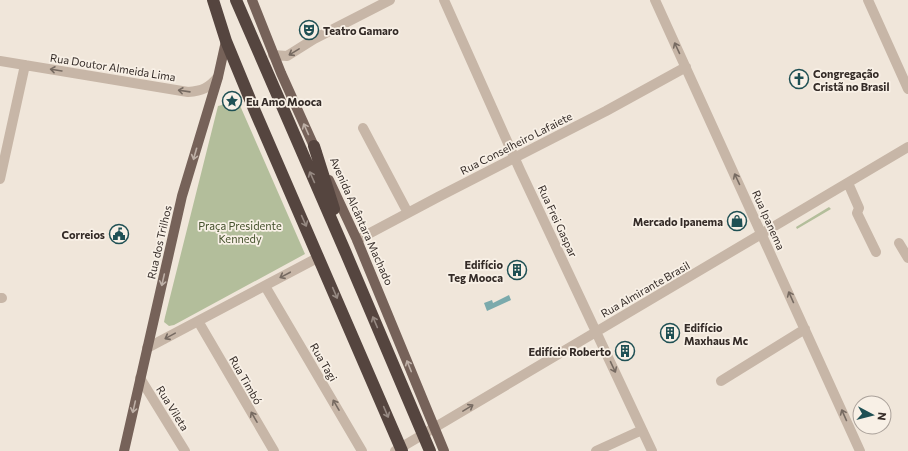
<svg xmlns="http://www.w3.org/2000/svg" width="908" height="451" font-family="Commissioner,sans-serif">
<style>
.green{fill:#b3be9b}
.water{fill:#7baaac}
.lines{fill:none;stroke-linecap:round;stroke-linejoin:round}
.minor{stroke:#c7b6a7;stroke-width:10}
.major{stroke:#766259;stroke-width:10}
.highway{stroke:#55453f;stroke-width:12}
.oneway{stroke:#766a61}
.oneway2{stroke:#beb0a7}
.oneway3{stroke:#968982}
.labels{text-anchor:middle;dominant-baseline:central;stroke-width:3.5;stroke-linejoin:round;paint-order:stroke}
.poi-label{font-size:11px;font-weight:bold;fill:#342b27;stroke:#f8f0e6;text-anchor:start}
.street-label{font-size:11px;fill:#342b27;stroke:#f8f0e6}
.park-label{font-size:11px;fill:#44512c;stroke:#f8f0e6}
</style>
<rect width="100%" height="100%" fill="#f0e6da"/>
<path class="green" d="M238,101l67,153 -131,71 -5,1 -5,-4 1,-5 53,-211z
M829,207l2,2 -34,20 -1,-2z"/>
<path class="water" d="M509,295l2,5 -24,11 -3,-8 8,-3 1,3z"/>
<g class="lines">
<path class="minor" d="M444,0l76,170 132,281
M655,0l205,451
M868,0l40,89
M273,55l14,1 27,-17 76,-39
M0,61l188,31c14,-1 21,-4 30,-15
M363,128l45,85
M0,179l25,-114
M848,183l11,25 -2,5 19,39
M357,240l81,-43 168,-86 80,-44
M899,243l9,15
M265,286l97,165
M0,298h2
M198,321l76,130
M147,348l172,-91
M140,378l45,73
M721,381l84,-52
M395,451l513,-304
M596,451l46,-21"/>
<path class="major" d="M252,0l29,73 36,80
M329,180l28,60 87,211
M124,451l58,-255 36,-119 8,-36"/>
<path class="highway" d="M213,0l13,41 28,68 148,342
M236,0l109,251 85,200
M314,146l20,63"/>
</g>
<defs><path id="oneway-shaft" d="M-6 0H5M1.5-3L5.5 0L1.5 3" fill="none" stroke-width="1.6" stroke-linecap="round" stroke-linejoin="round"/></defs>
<g class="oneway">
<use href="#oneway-shaft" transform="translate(677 48) rotate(-115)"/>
<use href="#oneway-shaft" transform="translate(294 52) rotate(149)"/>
<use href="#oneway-shaft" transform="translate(56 70) rotate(-171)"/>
<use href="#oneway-shaft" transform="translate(184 91) rotate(-172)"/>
<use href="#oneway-shaft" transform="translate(737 179) rotate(-115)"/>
<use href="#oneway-shaft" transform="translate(285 275) rotate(152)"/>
<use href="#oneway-shaft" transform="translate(791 297) rotate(-114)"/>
<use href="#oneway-shaft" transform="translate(170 336) rotate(151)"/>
<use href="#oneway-shaft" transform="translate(613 367) rotate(65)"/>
<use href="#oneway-shaft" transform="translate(336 405) rotate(-120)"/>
<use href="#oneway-shaft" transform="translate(468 408) rotate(-31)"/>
<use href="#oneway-shaft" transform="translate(844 415) rotate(-114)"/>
<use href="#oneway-shaft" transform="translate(254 417) rotate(-120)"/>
</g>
<g class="oneway2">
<use href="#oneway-shaft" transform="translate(306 129) rotate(-114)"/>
<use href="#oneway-shaft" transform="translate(195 154) rotate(106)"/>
<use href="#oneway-shaft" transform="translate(163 280) rotate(103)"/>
<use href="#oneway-shaft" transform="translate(409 366) rotate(-112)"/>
<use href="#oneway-shaft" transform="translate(134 407) rotate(103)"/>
</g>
<g class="oneway3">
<use href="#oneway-shaft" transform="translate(312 177) rotate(-114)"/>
<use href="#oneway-shaft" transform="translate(304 221) rotate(66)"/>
<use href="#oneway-shaft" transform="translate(335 293) rotate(67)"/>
<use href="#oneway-shaft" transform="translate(375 322) rotate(-113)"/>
<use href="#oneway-shaft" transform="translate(386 412) rotate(67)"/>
</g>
<defs>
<g id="theatre-ring" transform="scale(1)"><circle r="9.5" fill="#f8f0e6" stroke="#1f5054" stroke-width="1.5"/><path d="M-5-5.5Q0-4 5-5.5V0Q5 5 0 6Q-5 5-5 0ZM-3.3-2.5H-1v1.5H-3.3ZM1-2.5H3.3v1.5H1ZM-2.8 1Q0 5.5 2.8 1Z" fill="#1f5054"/></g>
<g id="church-ring" transform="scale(1)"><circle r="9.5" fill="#f8f0e6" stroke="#1f5054" stroke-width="1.5"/><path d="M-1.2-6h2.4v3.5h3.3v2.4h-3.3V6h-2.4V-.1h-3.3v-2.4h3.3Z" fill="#1f5054"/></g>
<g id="sight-ring" transform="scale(1)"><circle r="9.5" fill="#f8f0e6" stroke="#1f5054" stroke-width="1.5"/><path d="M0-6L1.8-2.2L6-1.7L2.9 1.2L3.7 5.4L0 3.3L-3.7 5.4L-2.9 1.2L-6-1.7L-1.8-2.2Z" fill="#1f5054"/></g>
<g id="shop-ring" transform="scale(1)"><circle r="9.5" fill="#f8f0e6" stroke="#1f5054" stroke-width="1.5"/><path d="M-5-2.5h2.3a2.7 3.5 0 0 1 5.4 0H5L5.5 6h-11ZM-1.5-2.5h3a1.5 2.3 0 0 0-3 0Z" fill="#1f5054"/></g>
<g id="civic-ring" transform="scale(1)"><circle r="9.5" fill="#f8f0e6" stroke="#1f5054" stroke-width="1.5"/><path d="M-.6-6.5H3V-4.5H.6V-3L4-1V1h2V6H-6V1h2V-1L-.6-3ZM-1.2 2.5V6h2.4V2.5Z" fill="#1f5054"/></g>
<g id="building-ring" transform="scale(1)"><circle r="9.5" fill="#f8f0e6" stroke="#1f5054" stroke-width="1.5"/><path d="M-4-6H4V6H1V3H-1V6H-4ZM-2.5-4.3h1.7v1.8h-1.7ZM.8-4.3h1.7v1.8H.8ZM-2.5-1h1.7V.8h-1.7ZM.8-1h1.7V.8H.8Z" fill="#1f5054"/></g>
</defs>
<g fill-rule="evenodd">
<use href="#theatre-ring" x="309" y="30"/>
<use href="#church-ring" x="799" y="79"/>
<use href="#sight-ring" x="232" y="101"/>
<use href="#shop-ring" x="737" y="221"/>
<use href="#civic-ring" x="119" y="234"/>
<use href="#building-ring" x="517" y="270"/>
<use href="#building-ring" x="670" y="333"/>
<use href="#building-ring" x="625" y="351"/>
</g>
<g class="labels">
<g class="poi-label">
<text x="323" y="30">Teatro Gamaro</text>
<text x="813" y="73">Congregação<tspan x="813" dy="13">Cristã no Brasil</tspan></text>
<text x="246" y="101">Eu Amo Mooca</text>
<text x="723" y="221" text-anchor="end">Mercado Ipanema</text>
<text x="105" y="234" text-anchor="end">Correios</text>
<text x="503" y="264" text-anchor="end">Edifício<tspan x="503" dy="13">Teg Mooca</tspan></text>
<text x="684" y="327">Edifício<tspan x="684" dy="13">Maxhaus Mc</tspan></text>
<text x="611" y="351" text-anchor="end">Edifício Roberto</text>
</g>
<g class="street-label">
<text transform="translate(113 67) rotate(9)">Rua Doutor Almeida Lima</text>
<text transform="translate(516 143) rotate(-27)">Rua Conselheiro Lafaiete</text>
<text transform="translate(769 220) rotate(66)">Rua Ipanema</text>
<text transform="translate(362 221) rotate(66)">Avenida Alcântara Machado</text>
<text transform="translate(558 221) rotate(65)">Rua Frei Gaspar</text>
<text transform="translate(159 242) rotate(-77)">Rua dos Trilhos</text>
<text transform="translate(645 289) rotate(-30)">Rua Almirante Brasil</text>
<text transform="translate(324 362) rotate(60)">Rua Tagi</text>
<text transform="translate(246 380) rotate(60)">Rua Timbó</text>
<text transform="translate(173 408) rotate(58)">Rua Vileta</text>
</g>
<g class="park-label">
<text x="240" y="225">Praça Presidente<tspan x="240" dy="13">Kennedy</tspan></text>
</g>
</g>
<g transform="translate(872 415) rotate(97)"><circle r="19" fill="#f8f0e6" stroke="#aaa19a"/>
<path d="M0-3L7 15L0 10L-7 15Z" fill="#1f5054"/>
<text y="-6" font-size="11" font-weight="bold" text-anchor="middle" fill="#342b27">N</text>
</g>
</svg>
